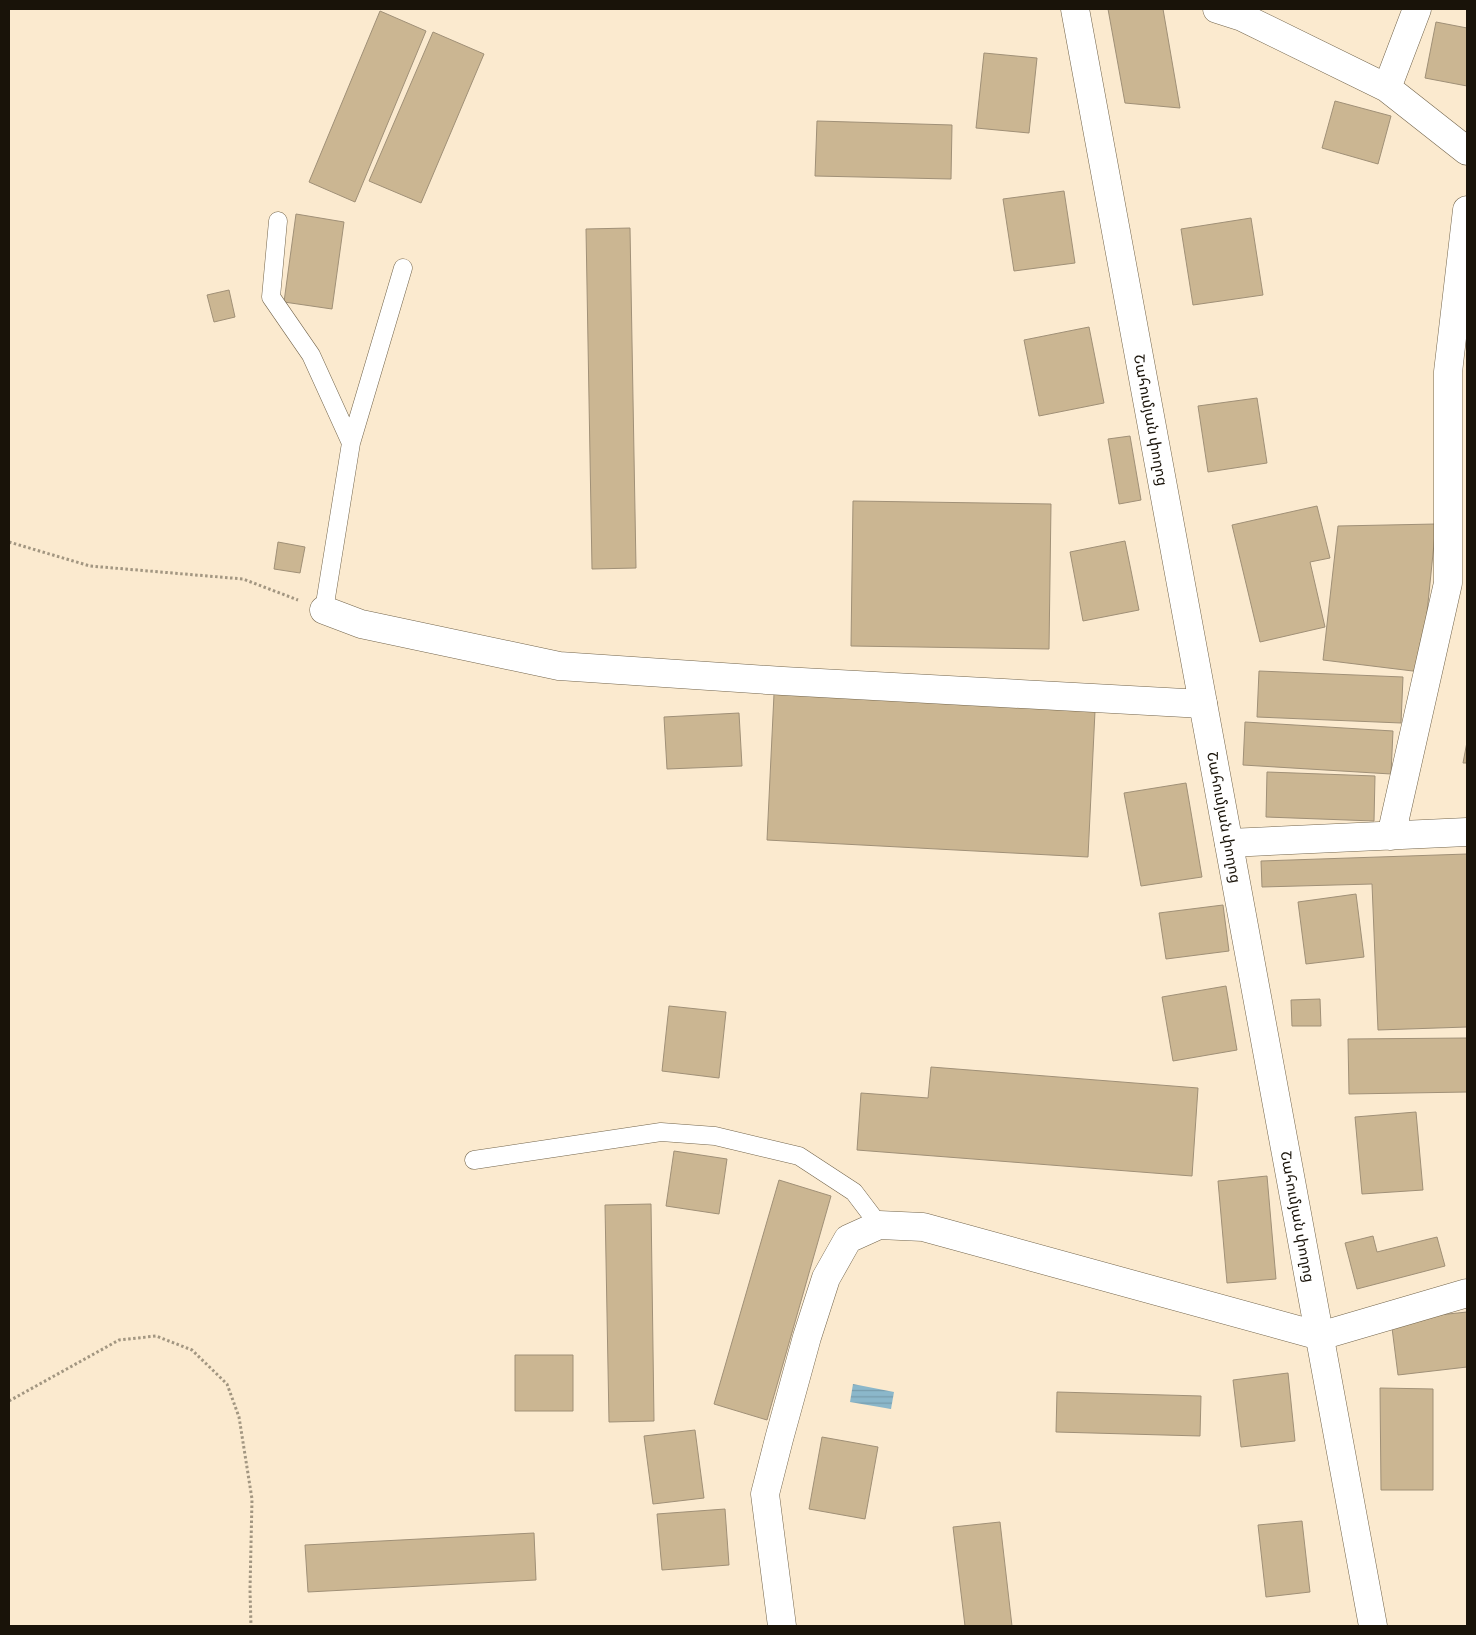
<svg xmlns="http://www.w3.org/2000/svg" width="1476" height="1635" font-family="'Alegreya Sans','Noto Sans Armenian',sans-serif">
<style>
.water{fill:url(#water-rules)}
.building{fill:#cbb692;stroke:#a09077}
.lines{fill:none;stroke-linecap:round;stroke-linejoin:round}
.lane-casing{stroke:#73654c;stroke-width:19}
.street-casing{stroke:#73654c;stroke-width:29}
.secondary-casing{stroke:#73654c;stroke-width:29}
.path{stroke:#a29681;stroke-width:3;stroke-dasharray:2.5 2.5;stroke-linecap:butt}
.lane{stroke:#fff;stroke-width:18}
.street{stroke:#fff;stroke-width:28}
.secondary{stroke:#fff;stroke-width:28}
.labels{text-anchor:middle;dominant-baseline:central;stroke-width:4.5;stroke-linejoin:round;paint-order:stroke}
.street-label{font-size:15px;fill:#191309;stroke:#fbeacf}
</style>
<defs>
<pattern id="water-rules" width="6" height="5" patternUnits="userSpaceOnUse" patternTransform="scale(1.25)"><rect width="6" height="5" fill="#8bb7ca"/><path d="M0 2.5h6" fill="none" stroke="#779cac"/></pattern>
</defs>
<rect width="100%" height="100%" fill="#fbeacf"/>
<path class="water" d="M853,1384l41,8 -3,17 -41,-7z"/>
<path class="building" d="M1108,9h55l17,99 -55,-5z
M380,11l46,20 -71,171 -46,-20z
M1436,22l31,6v58l-42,-8z
M433,32l51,22 -63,149 -52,-22z
M984,53l53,5 -8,75 -53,-5z
M1335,101l56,15 -13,48 -56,-16z
M817,121l135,4 -1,54 -136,-3z
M1064,191l11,72 -61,8 -11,-72z
M296,214l48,8 -12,87 -48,-7z
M1251,218l12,77 -70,10 -12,-76z
M630,228l6,340 -44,1 -6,-340z
M229,290l6,27 -21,5 -7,-27z
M1089,327l15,76 -65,13 -15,-76z
M1257,398l10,65 -59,9 -10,-66z
M1130,436l11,64 -22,4 -11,-65z
M853,501l198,3 -2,145 -198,-3z
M1317,506l13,52 -20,4 15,65 -65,15 -28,-117z
M1436,524l-15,148 -98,-12 15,-134z
M1125,541l14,69 -56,11 -13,-69z
M278,542l27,5 -5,26 -26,-4z
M1259,671l144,6 -2,46 -144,-6z
M774,694l321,17 -7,146 -321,-17z
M739,713l3,53 -75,3 -3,-52z
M1245,722l148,9 -2,43 -148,-9z
M1467,742v21h-4z
M1267,772l108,4 -1,45 -108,-4z
M1186,783l16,94 -61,9 -17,-93z
M1467,854v173l-89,3 -6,-146 -110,3 -1,-26z
M1356,894l8,63 -58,7 -8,-62z
M1223,905l6,46 -63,8 -7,-46z
M1226,986l11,64 -64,11 -11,-64z
M1320,999l1,27h-29l-1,-26z
M669,1006l57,6 -7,66 -57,-7z
M1467,1038v54l-118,2 -1,-55z
M931,1067l267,21 -6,88 -335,-26 4,-57 67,5z
M1416,1112l7,78 -61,4 -7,-77z
M674,1151l53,8 -8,55 -53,-8z
M1267,1176l9,103 -49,4 -9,-102z
M779,1180l52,16 -64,224 -53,-16z
M651,1204l3,217 -45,1 -4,-217z
M1373,1236l4,16 60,-15 8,29 -88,23 -12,-46z
M1467,1312v55l-69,8 -7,-55z
M515,1355h58v56h-58z
M1288,1373l7,68 -54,6 -8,-67z
M1380,1388l53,1v101h-52z
M1057,1392l144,4 -1,40 -144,-4z
M695,1430l9,68 -51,6 -9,-68z
M822,1437l56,10 -13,72 -56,-10z
M725,1509l4,56 -67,5 -5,-56z
M1302,1521l8,71 -44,5 -8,-72z
M1000,1522l12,104h-47l-12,-99z
M534,1533l2,47 -228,12 -3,-47z"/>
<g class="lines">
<g class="lane-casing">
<path id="lane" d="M278,221l-7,76 40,58 40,88
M324,610l27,-167 52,-175
M474,1160l187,-28 54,4 84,20 55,36 25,33"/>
</g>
<g class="street-casing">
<path id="street" d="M1217,9l25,8 145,71 80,63
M1387,88l30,-79
M324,610l37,14 198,42 224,15 420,23
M1391,836l57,-253v-211l19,-162
M1229,843l238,-11
M782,1626l-17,-132 14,-55 28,-102 19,-59 22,-39 31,-14 44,2 397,109 147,-43"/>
</g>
<g class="secondary-casing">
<g id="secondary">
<path id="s1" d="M1075,9l298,1617"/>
</g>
</g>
<path class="path" d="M9,542l81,24 153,13 55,21
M9,1401l110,-61 37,-4 36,14 35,34 12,33 13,82 -2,91 1,36"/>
<use href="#lane" class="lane"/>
<use href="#street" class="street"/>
<use href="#secondary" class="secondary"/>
</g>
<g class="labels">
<g class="street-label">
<text stroke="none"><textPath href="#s1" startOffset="418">Շահումյան փողոց</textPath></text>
<text stroke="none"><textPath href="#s1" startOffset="822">Շահումյան փողոց</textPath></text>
<text stroke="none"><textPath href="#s1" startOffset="1228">Շահումյան փողոց</textPath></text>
</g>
</g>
<rect width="1476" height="1635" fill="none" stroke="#191309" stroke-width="20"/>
</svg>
